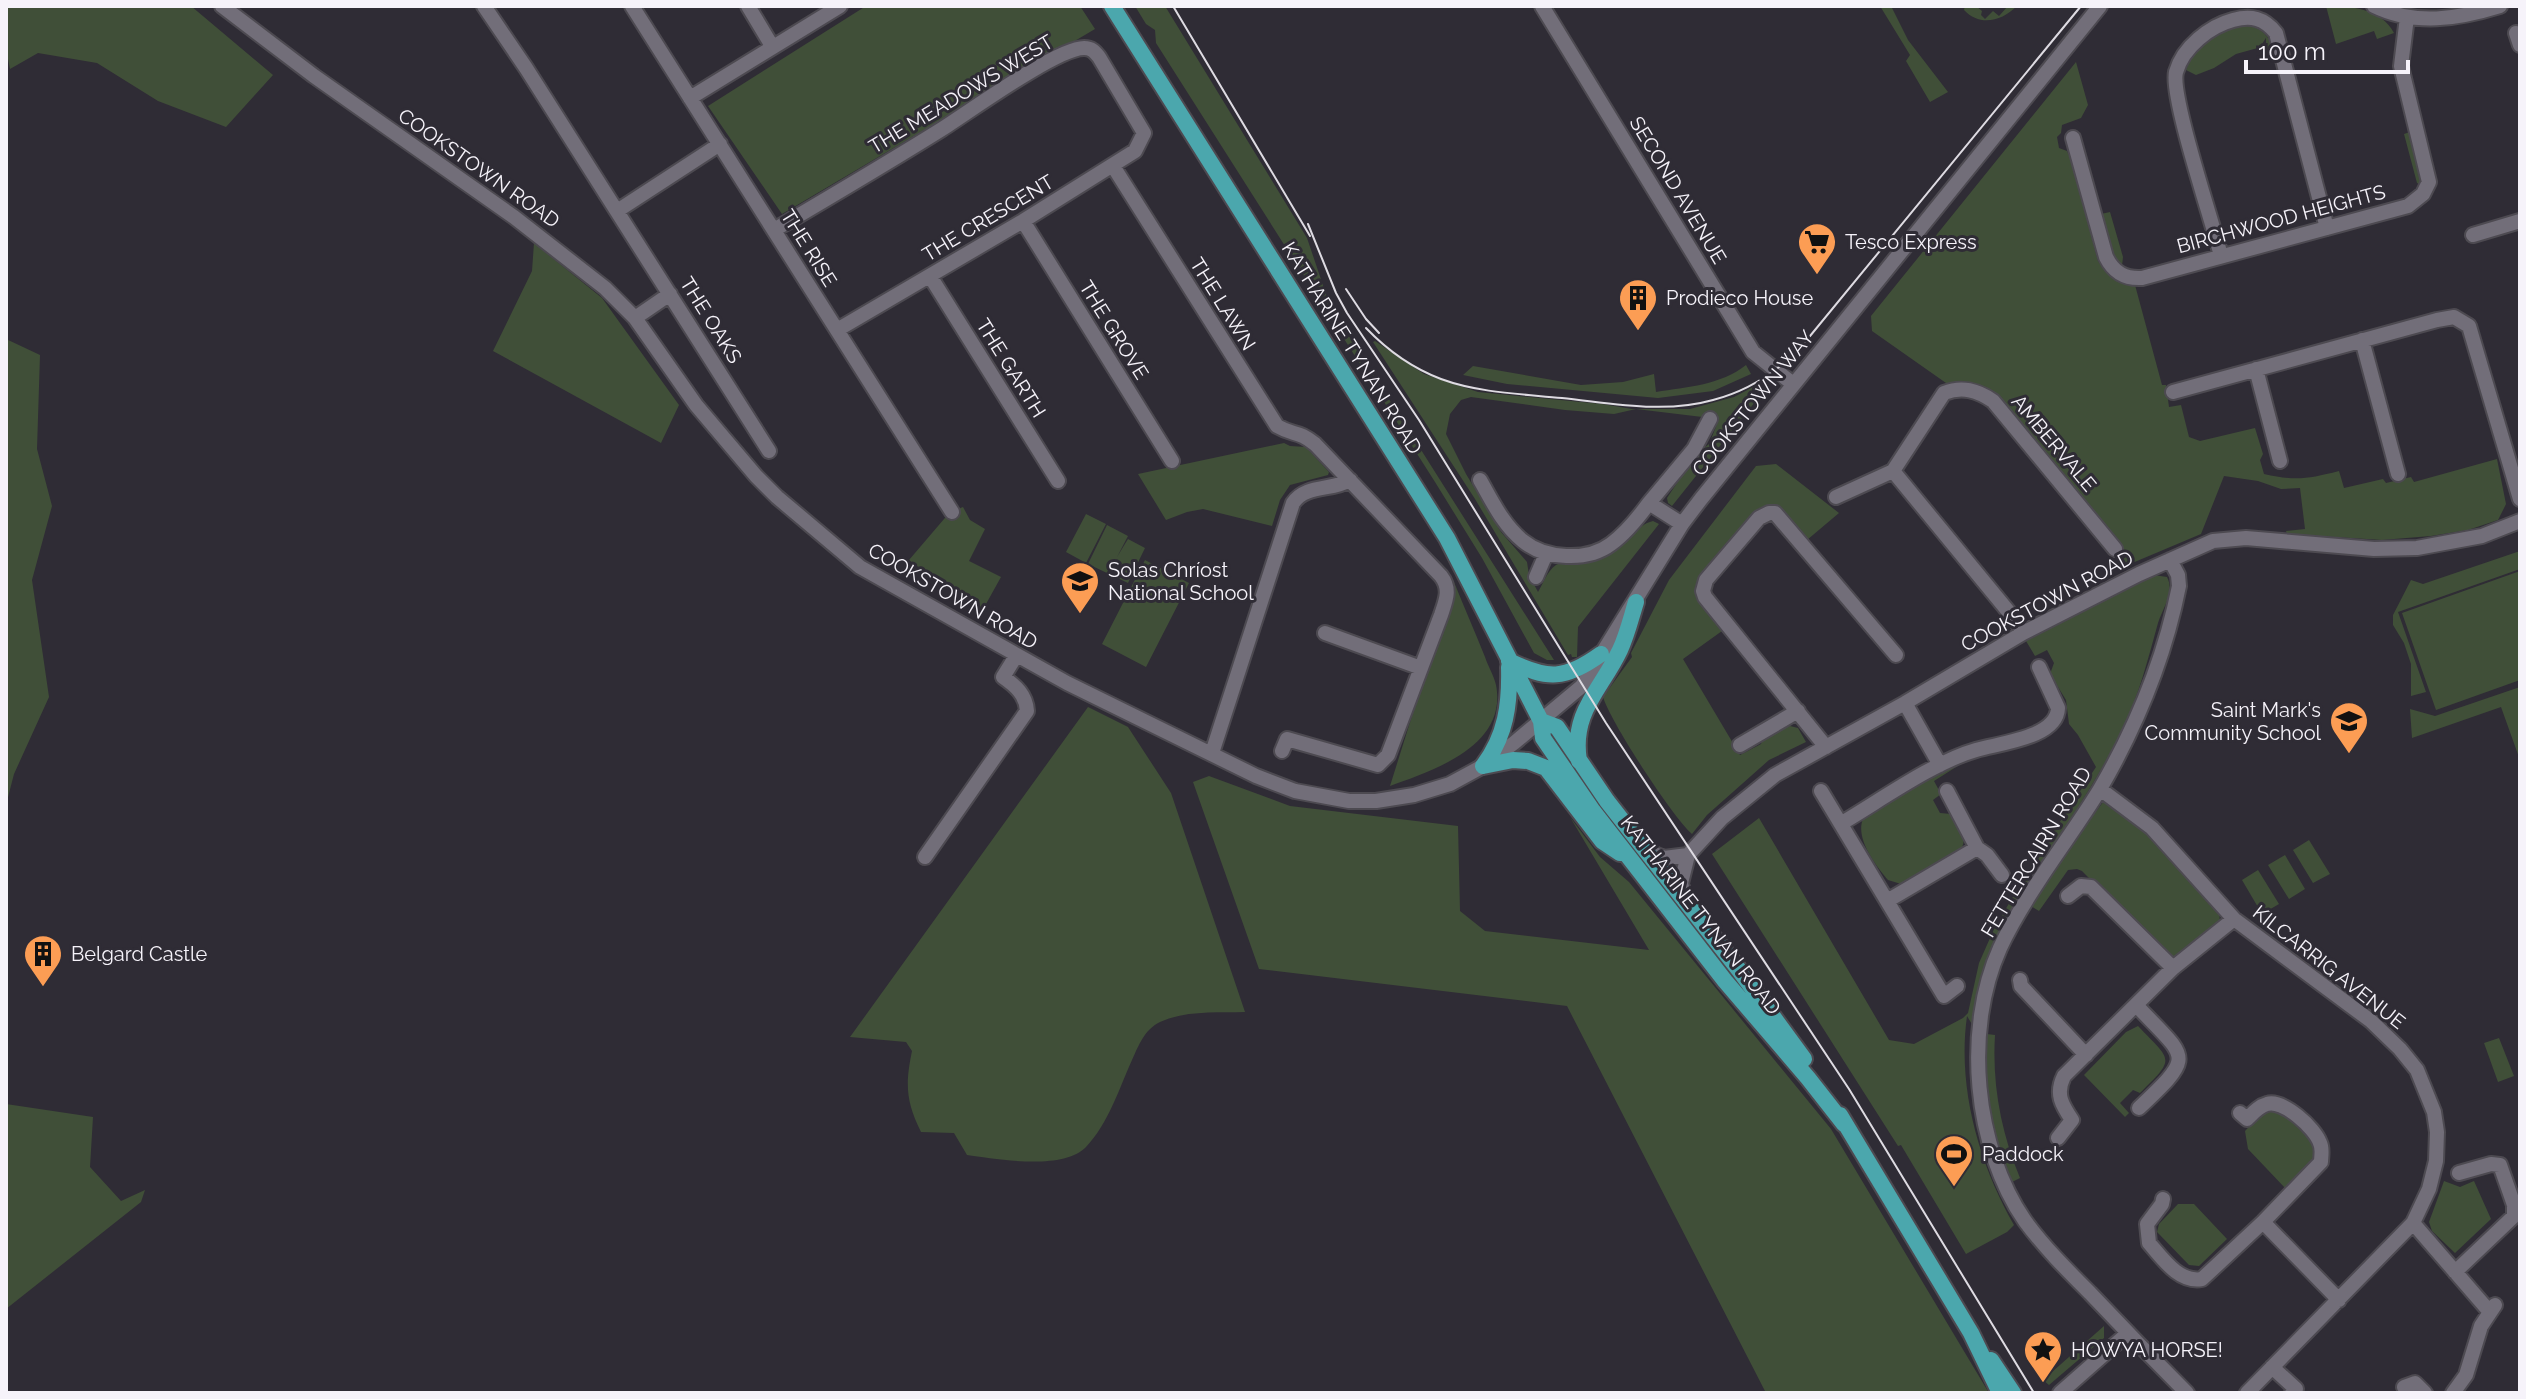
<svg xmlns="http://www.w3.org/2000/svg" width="2526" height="1399" font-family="Raleway,sans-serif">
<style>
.green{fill:#404f38}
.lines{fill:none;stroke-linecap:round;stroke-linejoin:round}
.minor-casing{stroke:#4d4a51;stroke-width:18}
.major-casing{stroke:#4d4a51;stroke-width:20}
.minor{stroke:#726e79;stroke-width:14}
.major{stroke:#4ba7ad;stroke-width:16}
.tram{stroke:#dedbe2;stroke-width:2}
.labels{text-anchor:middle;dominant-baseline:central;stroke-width:6;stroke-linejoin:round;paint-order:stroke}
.street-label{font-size:20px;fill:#f6f3fa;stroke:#2f2c35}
.poi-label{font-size:20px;fill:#f6f3fa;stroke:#2f2c35;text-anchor:start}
</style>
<rect width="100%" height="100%" fill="#2f2c35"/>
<path class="green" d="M6,6h185l82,69 -47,52 -68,-26 -61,-38 -59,-10 -28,16 -4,-20z
M866,6h214l15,23 -313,185 -74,-108z
M1135,6h30l142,232 23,68 224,354h-7l-13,-7 -52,-95 -47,-76 -279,-439 -1,-13 -9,-6z
M1880,6h11l17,34 40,52 -18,10 -24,-41 4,-6z
M1965,6h11l6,5 -1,4 4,4 8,-8 6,5 9,-10h9c-15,15 -37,21 -53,4z
M2326,6c25,0 55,2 68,27l-17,6 -3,-8 -38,13z
M2247,25c19,4 24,15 30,32l-8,3 -4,-14 -29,8 -22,14 -18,7 -10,-5c11,-27 32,-41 61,-45z
M2076,62l12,43 -7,13 -19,7 -1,8 -4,4 2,11 8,3 4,9 27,101c10,15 19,22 37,24l27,100h4l3,22 12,-2 8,32 11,4 55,-13 8,26 -3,6 4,14c31,7 44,5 75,-3l5,17 39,-9 3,4 25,-6 3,5 83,-23 9,45 -8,16 -30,10 -37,6 -49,4 -95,-6 -1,-3 19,-2 -5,-41 -19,1 -23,-8 -34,-5 -23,58 -83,35 -3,-4 11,-8 -133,-165 -17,-8 -30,-1 -74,-52 -1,-15z
M2413,131l11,42 -3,12 -4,-2 -13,-49z
M2110,212l13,45 -1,9 -10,-10 -11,-42z
M534,243l68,55 77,107 -18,38 -168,-92 39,-80z
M6,339l34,16 -3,94 15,57 -20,74 17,117 -35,77 -8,31z
M1375,341l49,33 54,18 124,12 30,5h58l44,-12 23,-12 2,2 -4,15 -83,104 -4,-3 -1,-5 29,-44 13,-10 10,-25 -83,-10 -22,5 -49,-4 -94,-13 -10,3 -11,14 -4,20 20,40 35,58 26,30 2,13 9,17c5,-8 9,-21 18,-27 17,-9 40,-3 57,-13 15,-9 23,-27 40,-31l6,3 -81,103 -1,30h-5l-1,-3 -3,1 -93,-156 -102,-157z
M1746,365l5,9 -38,17 -55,7 -151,-14 -44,-9 10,-9 108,19 42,-3 31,-8 2,18c31,-5 65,-7 90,-27z
M1284,443l6,3 16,1 23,25 -1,3 -38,10 -10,15 -8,26 -69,-17 -16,3 -21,8 -28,-46z
M1776,464l63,49 -32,27 -29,-33 -13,-1 -7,3 -61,73 -1,16 26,33 -39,28 57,96 21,-11 1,-4 20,-12 8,-2 8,2 8,14 -37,18 -62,55 -15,19c-19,-16 -82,-113 -89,-137l29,-40 -1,-4 38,-73 87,-114z
M963,507l7,13 15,9 -16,32 32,16 -20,36 -72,-53 41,-48z
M1086,514l20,10 -20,39 -20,-11z
M1107,525l21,11 -11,21 11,-18 17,9 -17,35 -40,-19z
M2520,551v18l-122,43 28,80 -15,4v-32l-7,-21 -11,-18v-10l18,-35 12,4z
M1145,560l44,23 -43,84 -44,-23z
M2520,571v109l-84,30 -34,-97z
M2154,575l13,2c8,15 -4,31 -9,46 -10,36 -19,72 -35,105 -32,67 -78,126 -116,189 -18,35 -28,70 -34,109l-6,-10c-10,72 12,147 47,209l-7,7 -41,22 -65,-109 -3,1 -186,-292 47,-36 130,222 25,4 49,-26 5,-5 11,-50 15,-34 38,-65 64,-97 -18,-32 -9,-11 -3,-24 -16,-26 4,-11 -7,-13 -12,6 -9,-15z
M1454,582c10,25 21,50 31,75 3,9 9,19 11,28 12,61 -62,85 -106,101z
M2520,687v73l-19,-53 -89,31 -2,-29 25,7z
M1088,707l40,20 43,66 74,219c-27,1 -59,-2 -85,10 -16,8 -21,23 -28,38 -13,29 -24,64 -46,87 -23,24 -89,12 -119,8l-13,-22 -33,-1c-15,-31 -16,-47 -9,-81l-6,-9 -56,-5z
M1975,755l-41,26 7,13 -8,6 7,13 11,1c8,13 20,25 7,39l-57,31 -13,-4c-13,-15 -33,-42 -25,-61l89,-54z
M1209,776l81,30 168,20 2,85 25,20 164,19 -79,-133 30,40 29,25 202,247 158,264h-223l-199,-387 -308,-37 -66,-187z
M2103,802l6,1 34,23 76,83 1,14 -43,35 -8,1 -87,-88 -5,-2 -9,1 -29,41 -8,-5 40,-61z
M2309,840l21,34 -17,9 -20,-33z
M2285,855l20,34 -16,10 -21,-34z
M2258,870l21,34 -17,10 -20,-34z
M2138,1026c33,35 39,31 2,67l-7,-3 -13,13 9,10 -4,4 -41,-42 42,-43z
M1987,1034l8,1c-3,50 6,97 25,143l-8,4c-23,-45 -28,-99 -25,-148z
M2499,1038l15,38 -16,6 -14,-39z
M6,1104l87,13 -3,50 31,34 24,-11 -4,12 -135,107z
M2270,1109l13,3 31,32 1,14 -29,31 -38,-40 -3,-18 20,-21z
M2444,1181l16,6 14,-6 17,38 -36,34 -23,-22 -3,-9z
M2178,1204h16l33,35 -28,27 -10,-1 -32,-33 2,-8z
M2104,1326v12l-55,47 -6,-5z"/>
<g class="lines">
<g class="minor-casing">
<path id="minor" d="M222,6l92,70 200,141 91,71 30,30 61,87 60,71 21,21 83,70 207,116 189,93 39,15 54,10h27l38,-6 36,-11 33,-18 31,-23 68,-57 100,-162 19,-25 399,-493
M484,6l42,62 243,383
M632,6l320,506
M748,6l24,40
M1542,6l211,346 40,32
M2374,6c41,20 84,13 126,0
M2516,33l4,12
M690,98l150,-92
M2073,138l33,119c8,16 19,22 36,21l266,-72 15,-12 6,-12 -28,-116 6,-49
M1113,166l164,260c17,10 21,4 38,18l126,132c10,13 5,24 0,39l-53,140 -10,10 -91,-26 -5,12
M617,211l103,-67
M1023,221l149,240
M774,230c56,-33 112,-66 168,-101 27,-17 115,-81 142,-81 8,0 11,4 15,9l45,76 -9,18 -112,70 -186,109
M2473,235l47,-14
M2221,256c-8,-33 -51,-160 -45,-184 7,-25 34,-46 57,-52 18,-5 31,-2 43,13l51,195
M930,276l128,205
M635,318l35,-24
M2362,340l36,134
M2256,369l24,92
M2173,392l264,-72 17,-3 15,9 51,173
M1893,471l124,151 6,11
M1480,480c12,21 23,45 43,61 22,18 64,21 88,3 15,-11 27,-26 38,-41l33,21
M1836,497l57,-26 51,-78c18,-7 33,-3 49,8l122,148
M1649,503l45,-54 16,-30
M2170,560l8,15 1,11c-14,70 -43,141 -79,203 -20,33 -43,63 -64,96 -13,20 -26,41 -36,63 -37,82 -26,199 25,273 19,26 42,49 65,72 32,34 64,67 97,100
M1536,577l10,-23
M1325,633l96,35
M1905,703l35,62
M1740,745l58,-34
M1826,747l-121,-150 -2,-6 3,-11 53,-62 10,-5h6l121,142
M1212,753l81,-250c13,-19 39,-12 57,-23
M2100,789l52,39 82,91 137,102 29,28 17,21 17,42 3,20 -1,29 -7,28 -16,34 -166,170
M1821,791l123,205 13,-10
M1947,791l30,57 10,7 15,20
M1842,823c39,-23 92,-61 134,-73 23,-7 81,-12 82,-42l-19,-41
M1645,850l19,8 24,-3 34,-37 53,-43 130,-72 118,-70 116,-59 74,-33 33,-3 128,11 43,-1 65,-12 38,-15
M925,857l102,-146c-1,-16 -11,-25 -24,-34l13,-21
M2068,896l13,-10 10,1 82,81
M1685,900l-4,-17 7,-28
M1887,901l90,-53
M2020,980l1,6 65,69
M2137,1006c51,54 59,48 2,102
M2058,1138l14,-18c-10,-15 -17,-26 -8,-44l109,-108 61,-49
M2163,1199l-1,5 -15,20 2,19c14,16 30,40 53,36l61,-57 58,-60c0,-6 2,-13 -1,-19 -5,-15 -37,-44 -53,-39 -8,2 -14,9 -20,15l-7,-6
M2263,1222l76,78
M2413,1223l76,88
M2455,1272l59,-56v-11l-14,-40 -9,-1 -32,9
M2272,1367l24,22 -4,4
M2404,1387l11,-4 10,10
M2060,1393l67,-59
M2453,1393l13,-18 15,-49 14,-21"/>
</g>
<g class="major-casing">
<path id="major" d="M1112,6l335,532 94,183 2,17 50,73 132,170 83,97 36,46
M1509,661c39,19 56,19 92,-7
M1541,721l16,6 50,74 132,169 65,89
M1579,761c-8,-49 22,-71 41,-111 7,-15 11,-32 16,-48
M1483,766l30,-6 15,1 18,7 56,73 18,12
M1483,766c23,-30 27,-62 26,-99
M1840,1115l131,218 29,60
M1991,1360l22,33"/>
</g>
<use href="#minor" class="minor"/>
<use href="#major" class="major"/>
<path class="tram" d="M1173,6l137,230
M1308,224l28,69 11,20 72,107 187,303 243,366 185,304
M1346,289l20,30 13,14
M1366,328c22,23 46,40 75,51 38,14 81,15 121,19 49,5 102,16 151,2 34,-9 64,-28 88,-53l280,-341"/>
</g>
<defs>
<g id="supermarket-pin" transform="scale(2)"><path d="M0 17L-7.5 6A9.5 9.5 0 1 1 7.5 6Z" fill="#fc9d54" stroke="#2f2c35"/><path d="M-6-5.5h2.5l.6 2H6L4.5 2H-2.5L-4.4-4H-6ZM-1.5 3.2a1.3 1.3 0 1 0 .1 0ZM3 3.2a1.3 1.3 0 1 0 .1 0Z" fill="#111"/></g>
<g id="building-pin" transform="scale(2)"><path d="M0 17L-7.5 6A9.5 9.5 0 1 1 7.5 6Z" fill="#fc9d54" stroke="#2f2c35"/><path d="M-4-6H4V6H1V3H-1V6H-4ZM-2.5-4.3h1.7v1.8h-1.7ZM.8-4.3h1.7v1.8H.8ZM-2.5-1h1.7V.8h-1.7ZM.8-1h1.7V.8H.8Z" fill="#111"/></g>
<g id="school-pin" transform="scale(2)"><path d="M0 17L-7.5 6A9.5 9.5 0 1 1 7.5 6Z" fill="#fc9d54" stroke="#2f2c35"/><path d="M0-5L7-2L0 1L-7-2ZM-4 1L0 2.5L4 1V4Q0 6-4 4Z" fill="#111"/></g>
<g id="stadium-pin" transform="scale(2)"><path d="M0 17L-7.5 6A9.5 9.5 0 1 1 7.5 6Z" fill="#fc9d54" stroke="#2f2c35"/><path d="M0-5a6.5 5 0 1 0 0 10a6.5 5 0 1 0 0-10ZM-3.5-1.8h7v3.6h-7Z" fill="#111"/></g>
<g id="sight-pin" transform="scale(2)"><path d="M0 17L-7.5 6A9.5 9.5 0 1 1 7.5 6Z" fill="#fc9d54" stroke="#2f2c35"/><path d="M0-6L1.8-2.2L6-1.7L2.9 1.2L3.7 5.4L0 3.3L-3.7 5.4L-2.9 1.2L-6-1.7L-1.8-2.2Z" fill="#111"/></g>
</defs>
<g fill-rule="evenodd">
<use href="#supermarket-pin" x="1817" y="242"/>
<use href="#building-pin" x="1638" y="298"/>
<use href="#school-pin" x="1080" y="581"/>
<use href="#school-pin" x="2349" y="721"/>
<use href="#building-pin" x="43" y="954"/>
<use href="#stadium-pin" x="1954" y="1154"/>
<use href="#sight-pin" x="2043" y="1350"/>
</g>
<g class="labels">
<g class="street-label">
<text transform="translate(961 94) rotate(-31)">THE MEADOWS WEST</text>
<text transform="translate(479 168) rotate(35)">COOKSTOWN ROAD</text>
<text transform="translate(1678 190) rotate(59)">SECOND AVENUE</text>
<text transform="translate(988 218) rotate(-31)">THE CRESCENT</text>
<text transform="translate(2281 219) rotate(-15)">BIRCHWOOD HEIGHTS</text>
<text transform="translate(809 248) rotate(58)">THE RISE</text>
<text transform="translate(1223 304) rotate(58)">THE LAWN</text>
<text transform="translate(711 320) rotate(58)">THE OAKS</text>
<text transform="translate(1114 330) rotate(58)">THE GROVE</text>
<text transform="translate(1352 348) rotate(58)">KATHARINE TYNAN ROAD</text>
<text transform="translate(1011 368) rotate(58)">THE GARTH</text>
<text transform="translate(1753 403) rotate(-51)">COOKSTOWN WAY</text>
<text transform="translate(2054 443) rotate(50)">AMBERVALE</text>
<text transform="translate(953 596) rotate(30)">COOKSTOWN ROAD</text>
<text transform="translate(2047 601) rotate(-28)">COOKSTOWN ROAD</text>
<text transform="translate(2036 852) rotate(-59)">FETTERCAIRN ROAD</text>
<text transform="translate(1701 915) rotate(52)">KATHARINE TYNAN ROAD</text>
<text transform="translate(2329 967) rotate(38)">KILCARRIG AVENUE</text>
</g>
<g class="poi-label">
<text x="1845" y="242">Tesco Express</text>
<text x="1666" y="298">Prodieco House</text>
<text x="1108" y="570">Solas Chríost<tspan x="1108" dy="23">National School</tspan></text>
<text x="2321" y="710" text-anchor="end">Saint Mark's<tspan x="2321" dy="23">Community School</tspan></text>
<text x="71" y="954">Belgard Castle</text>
<text x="1982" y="1154">Paddock</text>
<text x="2071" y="1350">HOWYA HORSE!</text>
</g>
</g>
<rect width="2526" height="1399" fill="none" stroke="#f6f3fa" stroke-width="16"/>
<path d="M2246 60v12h162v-12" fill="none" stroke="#f6f3fa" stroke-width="4"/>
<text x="2258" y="60" font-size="24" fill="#f6f3fa" stroke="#2f2c35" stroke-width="6" paint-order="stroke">100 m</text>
</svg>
